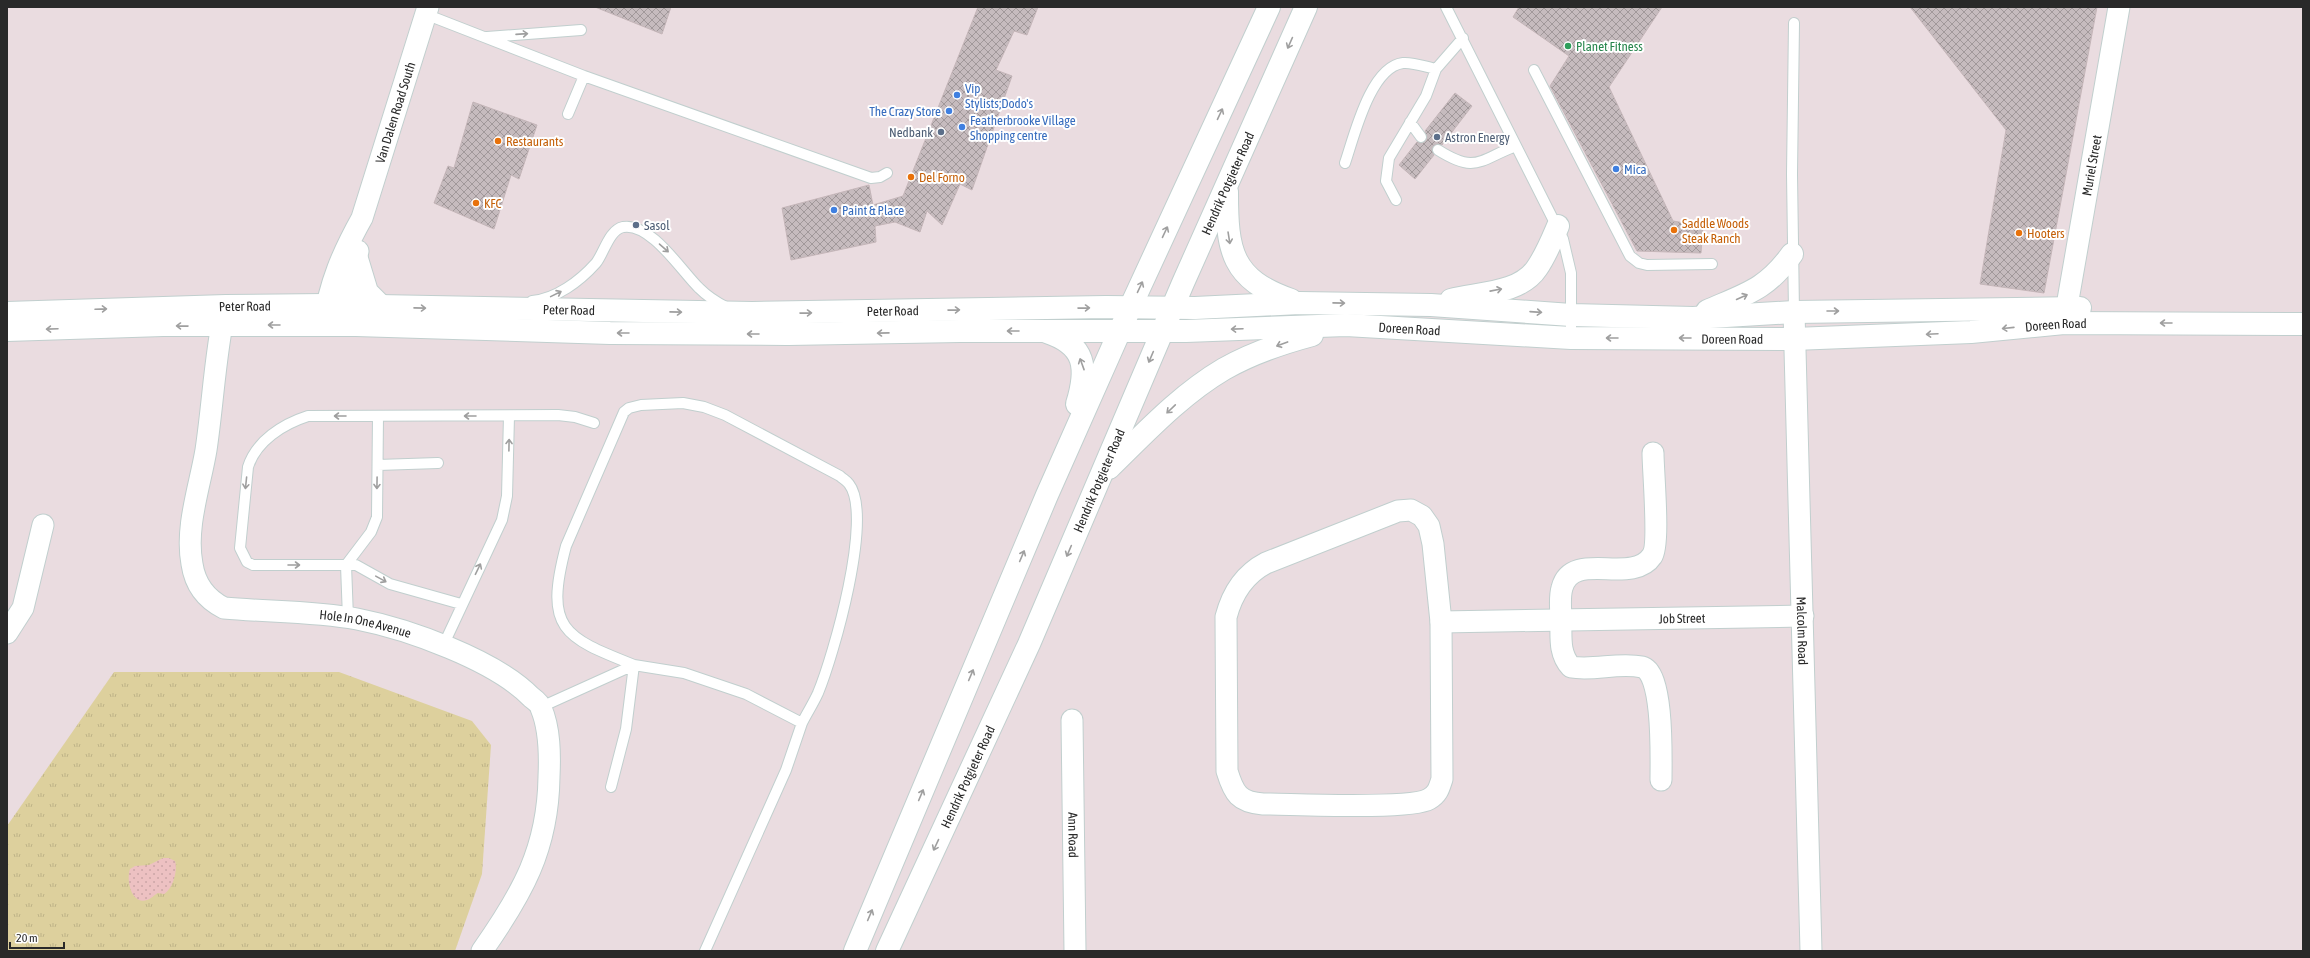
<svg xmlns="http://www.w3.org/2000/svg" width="2310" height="958" font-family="'Asap Condensed',sans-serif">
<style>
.grass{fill:url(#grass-tufts)}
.sand{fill:url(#sand-dots)}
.building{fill:url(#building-cross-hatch);stroke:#c5b6b9}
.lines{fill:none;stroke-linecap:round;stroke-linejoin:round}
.lane-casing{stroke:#c1cfce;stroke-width:12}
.street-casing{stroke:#c1cfce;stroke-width:23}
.secondary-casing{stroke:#c1cfce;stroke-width:24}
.lane{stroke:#fff;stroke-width:10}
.street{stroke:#fff;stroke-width:21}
.secondary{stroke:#fff;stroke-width:22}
.oneway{stroke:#9f9f9f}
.leisure-dot{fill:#2e9e5b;stroke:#fff;stroke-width:1.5}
.shop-dot{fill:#3f7fe0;stroke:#fff;stroke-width:1.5}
.service-dot{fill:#5c6f8a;stroke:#fff;stroke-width:1.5}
.food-dot{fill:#e8710a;stroke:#fff;stroke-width:1.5}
.labels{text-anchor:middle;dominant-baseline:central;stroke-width:4;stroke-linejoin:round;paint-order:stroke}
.leisure-label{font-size:13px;fill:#27864d;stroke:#fff;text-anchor:start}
.shop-label{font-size:13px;fill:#366cbe;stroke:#fff;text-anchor:start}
.street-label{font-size:13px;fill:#292929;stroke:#fff}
.service-label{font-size:13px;fill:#4e5e75;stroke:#fff;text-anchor:start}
.food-label{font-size:13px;fill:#c56008;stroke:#fff;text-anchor:start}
</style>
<defs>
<pattern id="grass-tufts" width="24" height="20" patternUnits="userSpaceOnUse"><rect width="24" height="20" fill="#ddd09d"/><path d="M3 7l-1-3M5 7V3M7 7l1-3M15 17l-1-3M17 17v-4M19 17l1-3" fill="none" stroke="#beb387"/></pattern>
<pattern id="sand-dots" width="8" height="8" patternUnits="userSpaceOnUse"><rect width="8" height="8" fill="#edc1c2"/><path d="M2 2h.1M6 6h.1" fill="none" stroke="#cba6a7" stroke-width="1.8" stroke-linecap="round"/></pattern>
<pattern id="building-cross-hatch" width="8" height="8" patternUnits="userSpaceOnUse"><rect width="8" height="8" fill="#c6bbbe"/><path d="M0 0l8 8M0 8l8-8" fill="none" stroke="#a1989a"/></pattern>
</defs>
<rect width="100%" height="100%" fill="#eadce0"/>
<path class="grass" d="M114,672h225l133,49 19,24 -9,129 -27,77h-448v-125z"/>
<path class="sand" d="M163,858h6l6,3c3,9 -2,28 -11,33l-6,-1c-4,2 -7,6 -11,7 -16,5 -21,-20 -17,-31l5,-3 14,-1z"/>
<path class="building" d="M595,7h76l-9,27z
M978,7h60l-11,28 -13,-4 -18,39 16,6 -40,114 -12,-6 -18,41 -15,-14 -7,21 -25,-10 -20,4 1,16 -85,18 -9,-52 87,-23 4,20 30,-9z
M1519,7h143l-53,80 64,134 30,5 -2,27 -64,-2 -87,-165 19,-30 -56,-39z
M1910,7h187l-53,286 -64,-9 26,-154z
M1455,93l17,13 -30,39 -4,-1 -5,2 -1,4 2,5 -19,24 -16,-14 18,-23 5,1 5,-3 -2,-9z
M473,102l64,23 -18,54 -8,-4 -17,54 -60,-26 14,-37 6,2z"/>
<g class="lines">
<g class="lane-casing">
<path id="lane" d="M1446,7l117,232 8,34v65
M425,14l159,62 287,102 9,-1 7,-4
M487,37l94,-7
M1534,70l96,186 9,7 8,2 65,-1
M568,114l16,-38
M1410,122l11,15
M1438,150c38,24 41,10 78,-4
M1345,163c9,-26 25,-96 58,-100 10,-1 23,4 33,6
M1396,200l-10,-19 3,-23 37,-62 10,-27 27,-31
M532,301c24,-2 48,-20 64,-38 8,-10 13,-33 27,-36 28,-5 59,45 76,61 8,8 17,14 27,19
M1794,312l-2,-138 2,-151
M378,465l60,-2
M461,604l-71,-20 -34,-19h-103l-6,-3 -7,-14 8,-81c8,-26 35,-43 60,-51l250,-1 17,2 19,6
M348,618l-2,-53 25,-33 6,-15 1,-101
M443,646l59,-126 5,-24 2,-80
M541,707l93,-42 50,8 62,21 56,29c5,-10 11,-19 16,-30 15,-36 56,-177 31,-209 -2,-3 -6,-5 -9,-8l-115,-61 -21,-8 -21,-4 -42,2 -12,3 -5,4 -58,134c-22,83 -3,91 68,119l-8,64 -15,58
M705,951l81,-181 16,-47"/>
</g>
<g class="street-casing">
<g id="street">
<path id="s1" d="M225,308c-10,47 -12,95 -19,142 -6,36 -21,77 -14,114 3,20 14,35 32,44 44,4 90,3 133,11 51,10 138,41 174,78 4,3 9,7 10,11 9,21 9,47 8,69 -1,72 -27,117 -67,174"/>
<path id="s2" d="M1794,312l17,639"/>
<path d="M344,322l3,-29 11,-42"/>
<path id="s3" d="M324,323c5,-39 19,-71 38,-105l66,-211"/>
<path id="s4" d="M2064,323l55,-316"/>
<path d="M1653,453c0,18 7,92 -1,103 -20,30 -80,-7 -90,32 -3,10 -1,22 -1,33 0,17 -2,33 10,46 23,4 48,-5 71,0 22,5 19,93 19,113"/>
<path d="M1411,510l11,6 7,10 4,18 8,78 1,157c-3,9 -4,15 -13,20 -19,11 -137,5 -166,5 -24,-2 -29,-10 -36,-33l-1,-154c6,-23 19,-43 40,-54l132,-52z"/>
<path id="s5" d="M1441,622l362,-6"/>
<path d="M7,633l16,-25 20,-83"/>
<path id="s6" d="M1072,720l3,231"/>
</g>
</g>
<g class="secondary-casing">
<g id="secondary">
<path d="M1227,192c0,59 4,87 64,108"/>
<path d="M357,259l10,33 14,14"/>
<path d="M1451,300c27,-7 69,-6 86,-32 9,-13 15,-28 21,-42"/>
<path d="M1707,311c39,-17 59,-21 85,-57"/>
<path id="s7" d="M7,313l219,-7 100,-1 426,8 354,-6 89,1 105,-5 131,2 140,10 122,3 101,-6 286,-4"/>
<path id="s8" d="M7,330l156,-5h193l254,8 178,1 172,-3h226l160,-6 225,13 223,1 177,-7 93,-9 239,1"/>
<path d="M1047,332c39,13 41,36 30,72"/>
<path d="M1109,468c36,-35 71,-73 115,-99 28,-16 58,-26 88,-34"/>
<path d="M855,951l192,-456 83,-187 139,-301"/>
<path id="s9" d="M887,951l142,-307 154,-361 123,-276"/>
</g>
</g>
<use href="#lane" class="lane"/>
<use href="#street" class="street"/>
<use href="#secondary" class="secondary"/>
</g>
<defs><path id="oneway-shaft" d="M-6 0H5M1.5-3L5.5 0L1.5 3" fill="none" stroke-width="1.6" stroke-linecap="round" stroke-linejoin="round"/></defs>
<g class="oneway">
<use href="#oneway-shaft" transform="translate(522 34) rotate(-4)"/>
<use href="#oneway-shaft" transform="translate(1290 43) rotate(114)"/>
<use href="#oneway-shaft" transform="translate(1220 114) rotate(-65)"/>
<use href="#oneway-shaft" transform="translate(1165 232) rotate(-65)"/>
<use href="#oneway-shaft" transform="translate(1229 238) rotate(81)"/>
<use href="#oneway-shaft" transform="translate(664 248) rotate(41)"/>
<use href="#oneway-shaft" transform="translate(1140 287) rotate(-65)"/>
<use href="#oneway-shaft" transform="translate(1496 290) rotate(-11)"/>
<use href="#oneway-shaft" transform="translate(556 294) rotate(-26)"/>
<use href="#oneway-shaft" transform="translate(1742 297) rotate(-24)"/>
<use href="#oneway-shaft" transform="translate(1339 303) rotate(1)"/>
<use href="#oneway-shaft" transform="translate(420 308) rotate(1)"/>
<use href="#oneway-shaft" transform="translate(1084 308) rotate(-1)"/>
<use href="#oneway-shaft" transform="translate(101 309) rotate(-2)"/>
<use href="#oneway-shaft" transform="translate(954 310) rotate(-1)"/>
<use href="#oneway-shaft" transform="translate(1833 311)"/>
<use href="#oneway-shaft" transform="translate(676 312) rotate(1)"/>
<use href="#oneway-shaft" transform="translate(1536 312) rotate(4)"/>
<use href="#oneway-shaft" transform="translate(806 313) rotate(-1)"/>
<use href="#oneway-shaft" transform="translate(2166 323) rotate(-180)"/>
<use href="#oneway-shaft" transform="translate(274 325) rotate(-180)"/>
<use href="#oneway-shaft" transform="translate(182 326) rotate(-179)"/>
<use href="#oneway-shaft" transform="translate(2008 328) rotate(174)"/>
<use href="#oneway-shaft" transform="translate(52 329) rotate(178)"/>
<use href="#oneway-shaft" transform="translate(1237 329) rotate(178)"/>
<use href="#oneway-shaft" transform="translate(1013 331) rotate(180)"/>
<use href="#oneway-shaft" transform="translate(623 333) rotate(-180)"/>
<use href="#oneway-shaft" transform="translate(883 333) rotate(179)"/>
<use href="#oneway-shaft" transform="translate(753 334) rotate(-180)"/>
<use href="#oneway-shaft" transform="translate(1932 334) rotate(177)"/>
<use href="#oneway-shaft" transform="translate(1612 338) rotate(180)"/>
<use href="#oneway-shaft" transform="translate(1685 338) rotate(-180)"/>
<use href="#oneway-shaft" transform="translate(1282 344) rotate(160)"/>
<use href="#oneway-shaft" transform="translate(1151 357) rotate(113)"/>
<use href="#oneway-shaft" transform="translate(1082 364) rotate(-110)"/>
<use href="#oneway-shaft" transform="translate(1171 409) rotate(136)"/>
<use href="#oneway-shaft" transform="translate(340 416) rotate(180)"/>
<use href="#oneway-shaft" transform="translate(470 416) rotate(-180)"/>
<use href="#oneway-shaft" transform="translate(509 445) rotate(-89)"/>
<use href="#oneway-shaft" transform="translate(246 483) rotate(96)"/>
<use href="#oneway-shaft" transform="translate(377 483) rotate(91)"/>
<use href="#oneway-shaft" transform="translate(1069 551) rotate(113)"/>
<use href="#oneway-shaft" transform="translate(1022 556) rotate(-67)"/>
<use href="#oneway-shaft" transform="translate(294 565)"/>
<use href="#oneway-shaft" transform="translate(478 569) rotate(-64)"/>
<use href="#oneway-shaft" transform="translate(381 579) rotate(29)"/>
<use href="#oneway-shaft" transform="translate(971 675) rotate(-67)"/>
<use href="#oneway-shaft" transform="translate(921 795) rotate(-67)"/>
<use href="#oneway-shaft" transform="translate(936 845) rotate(115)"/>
<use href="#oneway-shaft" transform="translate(870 915) rotate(-67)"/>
</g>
<circle class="leisure-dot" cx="1568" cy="46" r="4"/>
<g class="shop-dot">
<circle cx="957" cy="95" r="4"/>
<circle cx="949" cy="111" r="4"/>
<circle cx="962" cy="127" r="4"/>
<circle cx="1616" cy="169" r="4"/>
<circle cx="834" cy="210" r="4"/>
</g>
<g class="service-dot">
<circle cx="941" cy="132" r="4"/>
<circle cx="1437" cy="137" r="4"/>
<circle cx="636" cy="225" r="4"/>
</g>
<g class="food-dot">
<circle cx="498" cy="141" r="4"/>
<circle cx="911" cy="177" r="4"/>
<circle cx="476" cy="203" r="4"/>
<circle cx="1674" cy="230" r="4"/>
<circle cx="2019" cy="233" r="4"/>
</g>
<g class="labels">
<g class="leisure-label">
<text x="1576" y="46">Planet Fitness</text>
</g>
<g class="shop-label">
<text x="965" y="88">Vip<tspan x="965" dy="15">Stylists;Dodo's</tspan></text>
<text x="941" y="111" text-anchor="end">The Crazy Store</text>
<text x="970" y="120">Featherbrooke Village<tspan x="970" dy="15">Shopping centre</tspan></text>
<text x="1624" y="169">Mica</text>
<text x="842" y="210">Paint &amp; Place</text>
</g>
<g class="street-label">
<text stroke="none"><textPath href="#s3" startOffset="223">Van Dalen Road South</textPath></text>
<text stroke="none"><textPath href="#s4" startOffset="160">Muriel Street</textPath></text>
<text stroke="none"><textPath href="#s9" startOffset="840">Hendrik Potgieter Road</textPath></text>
<text stroke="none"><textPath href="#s7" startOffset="238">Peter Road</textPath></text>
<text stroke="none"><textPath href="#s7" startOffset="562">Peter Road</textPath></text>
<text stroke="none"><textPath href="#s7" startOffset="886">Peter Road</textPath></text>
<text stroke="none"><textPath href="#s8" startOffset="2050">Doreen Road</textPath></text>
<text stroke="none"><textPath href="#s8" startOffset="1403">Doreen Road</textPath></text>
<text stroke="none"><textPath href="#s8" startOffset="1726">Doreen Road</textPath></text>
<text stroke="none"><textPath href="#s9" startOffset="516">Hendrik Potgieter Road</textPath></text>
<text stroke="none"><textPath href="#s5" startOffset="241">Job Street</textPath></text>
<text stroke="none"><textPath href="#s1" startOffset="458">Hole In One Avenue</textPath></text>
<text stroke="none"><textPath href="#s2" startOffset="319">Malcolm Road</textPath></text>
<text stroke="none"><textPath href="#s9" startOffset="192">Hendrik Potgieter Road</textPath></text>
<text stroke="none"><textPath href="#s6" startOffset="115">Ann Road</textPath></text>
</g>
<g class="service-label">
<text x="933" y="132" text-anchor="end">Nedbank</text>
<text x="1445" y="137">Astron Energy</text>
<text x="644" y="225">Sasol</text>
</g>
<g class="food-label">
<text x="506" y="141">Restaurants</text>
<text x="919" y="177">Del Forno</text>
<text x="484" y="203">KFC</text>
<text x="1682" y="223">Saddle Woods<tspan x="1682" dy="15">Steak Ranch</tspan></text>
<text x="2027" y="233">Hooters</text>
</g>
</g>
<rect width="2310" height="958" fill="none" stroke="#292929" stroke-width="16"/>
<path d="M10 942v6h54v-6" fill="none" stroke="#292929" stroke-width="2"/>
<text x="16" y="942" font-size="12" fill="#292929" stroke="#ffffff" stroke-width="3" paint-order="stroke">20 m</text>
</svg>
